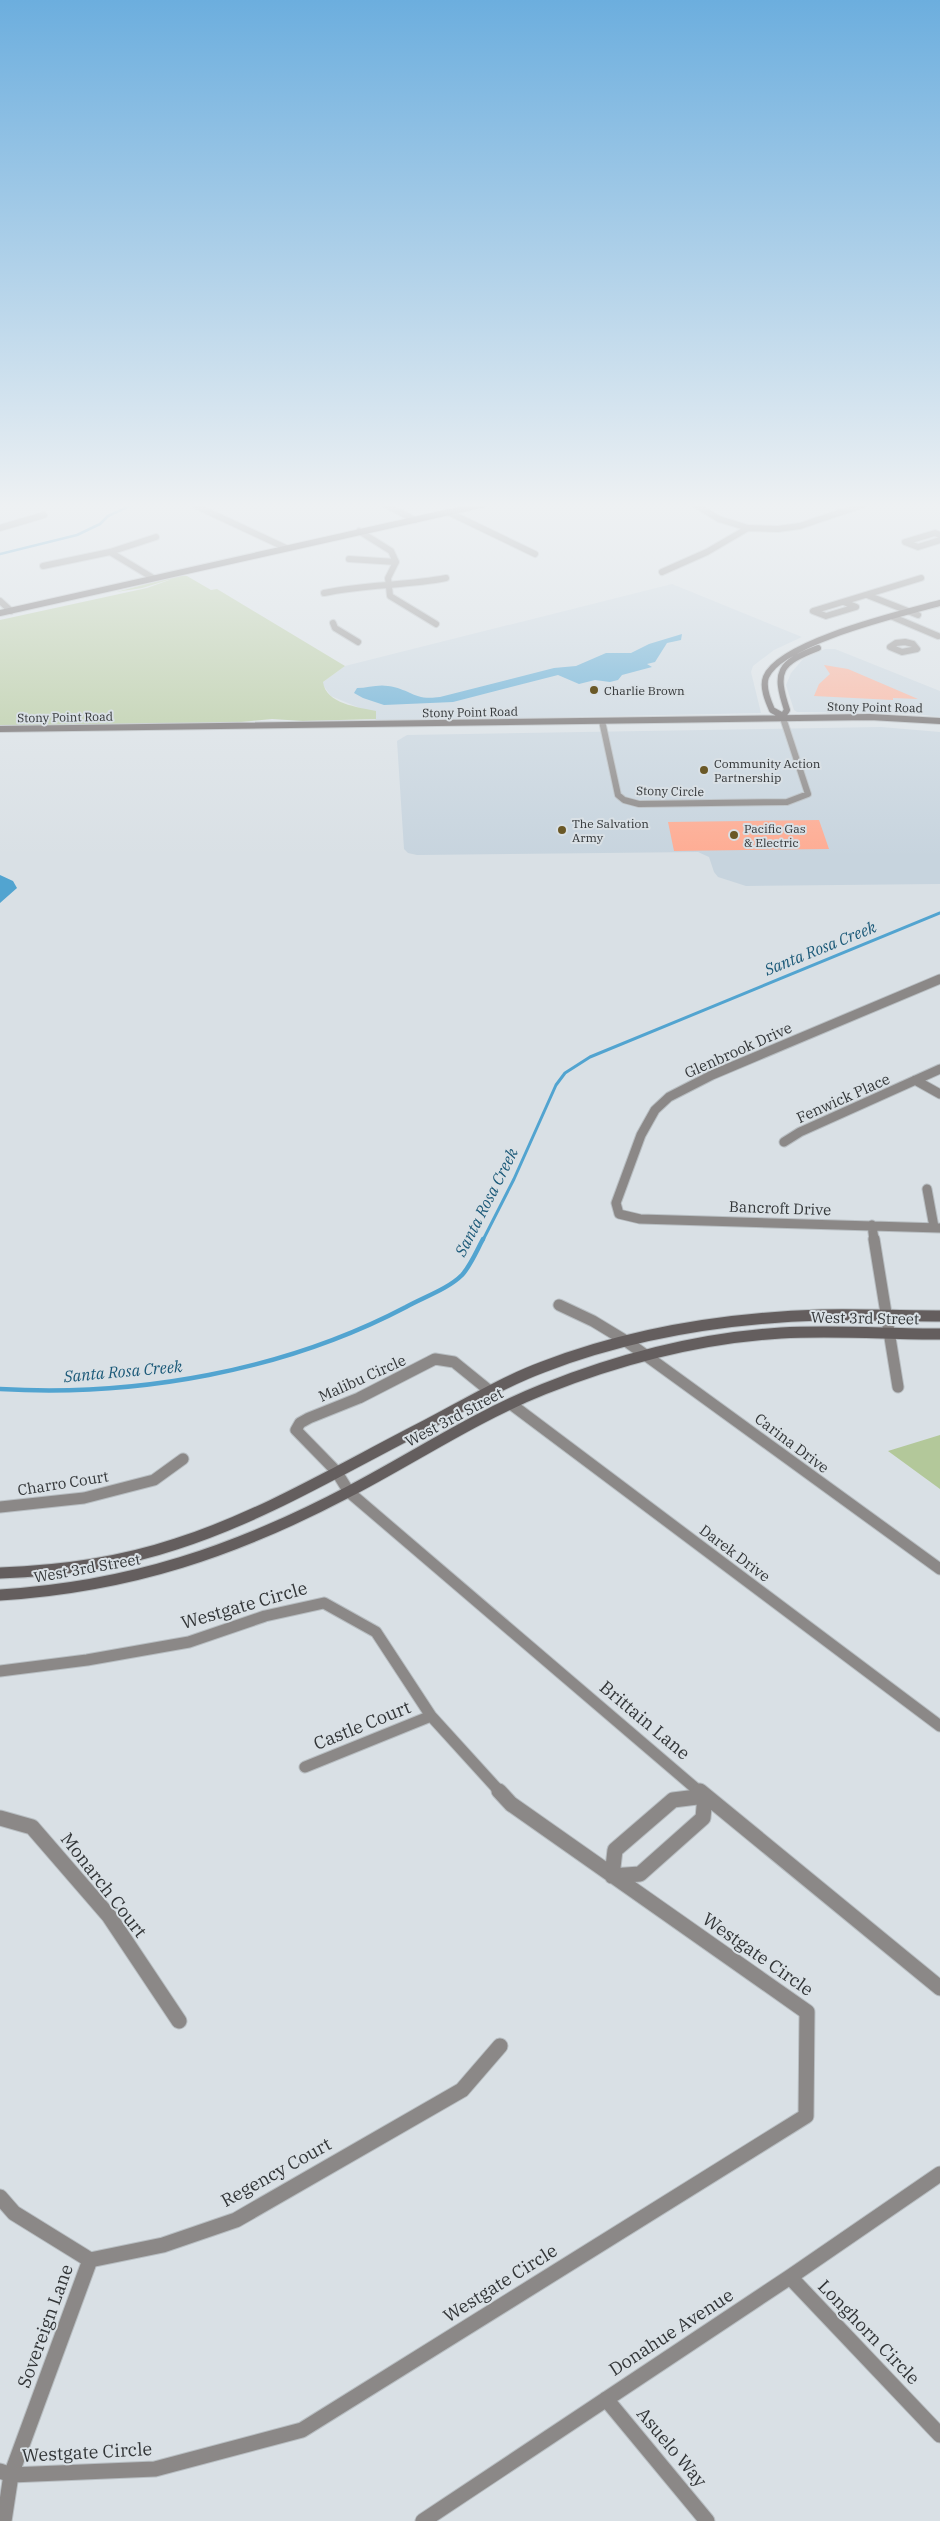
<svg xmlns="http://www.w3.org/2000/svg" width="940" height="2521" font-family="'IBM Plex Serif',serif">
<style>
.built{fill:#c7d4de}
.green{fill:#b3c89a}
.water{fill:#52a4d0}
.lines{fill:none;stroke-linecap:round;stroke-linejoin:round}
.stream-far2{stroke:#52a4d0;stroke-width:2.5}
.stream-far1{stroke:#52a4d0;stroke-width:3}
.stream{stroke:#52a4d0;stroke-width:4.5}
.building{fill:#feac93}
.street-far3-casing{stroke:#b8bec2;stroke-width:8}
.street-far2-casing{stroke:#b8bec2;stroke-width:11}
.street-far1-casing{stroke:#b8bec2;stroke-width:13}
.street-casing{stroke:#b8bec2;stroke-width:17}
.secondary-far1-casing{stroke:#b8bec2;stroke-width:8}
.secondary-casing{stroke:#b8bec2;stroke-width:13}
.street-far3{stroke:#8b8887;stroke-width:6}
.street-far2{stroke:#8b8887;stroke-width:9}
.street-far1{stroke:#8b8887;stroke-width:11}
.street{stroke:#8b8887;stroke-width:15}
.secondary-far1{stroke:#645e5e;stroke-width:6}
.secondary{stroke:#645e5e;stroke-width:11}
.poi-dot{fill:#6a5826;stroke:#d9e0e5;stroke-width:2}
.labels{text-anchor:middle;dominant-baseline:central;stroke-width:4;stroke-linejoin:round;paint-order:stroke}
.far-poi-label{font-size:12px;fill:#333638;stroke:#d9e0e5;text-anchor:start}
.far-street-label{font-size:12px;fill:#333638;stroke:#d9e0e5}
.street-label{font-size:15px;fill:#333638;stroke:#d9e0e5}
.water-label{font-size:16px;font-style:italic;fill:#1b5978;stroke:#d9e0e5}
.near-street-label{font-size:18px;fill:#333638;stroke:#d9e0e5}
</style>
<rect width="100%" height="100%" fill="#d9e0e5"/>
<path class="built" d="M672,584l130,53 -28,13 -21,16 -2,6 10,41 -387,8 2,-2 -14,-10 -31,-13 -8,-11v-3l22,-16z
M825,649h10l105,42v26l-31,-4 -112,-1 -3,-2 -8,-25 5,-12 12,-14z
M881,727l59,5v152l-194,2 -28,-9 -4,-5 -5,-15 -11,-5 -281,3 -9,-2 -4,-4 -7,-108 10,-6z"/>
<path class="green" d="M185,574l-3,2h5l24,14 6,-1 128,77 -22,16c3,22 35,25 53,29v8l-73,2 -31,-2 -50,5 -222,2v-106l147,-32 25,-9 -30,9 -26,4z
M940,1435v54l-52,-38z"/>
<path class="water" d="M682,634l-1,6 -14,3 -12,19 -8,2 5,3 -30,8 -4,5 -8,2 -15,-2 -16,4 -21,-9 -105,27 -69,3 -21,-7 -9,-5 3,-5c10,0 21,-4 31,-2 23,3 25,15 52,11l114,-29 22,-2 30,-13h25l18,-9z
M0,875l13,6 4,7 -17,15z"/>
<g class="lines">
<path class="stream-far2" d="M0,554l77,-19 23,-11 8,-8 26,-12"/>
<path class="stream-far1" d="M483,1240l31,-61 42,-94 9,-12 25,-16 350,-144"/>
<path class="stream" d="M0,1389c137,8 284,-18 406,-82 18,-10 42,-18 56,-32 9,-10 15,-25 21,-36"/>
</g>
<path class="building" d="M824,665l24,4 70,30 -25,-1v2l-79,-4 5,-12 11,-10z
M819,820l10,29 -155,2 -6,-29z"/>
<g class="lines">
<g class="street-far3-casing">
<path id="street-far3" d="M192,504l94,44
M384,504l31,16
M694,504l25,15 29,9
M448,512l87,42
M0,528l44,-13
M359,531l32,20 5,11 -8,16 2,18 46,28
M940,535l-5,-2 -30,9 13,5 22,-7
M110,552l43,26
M349,559l47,3
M43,566l67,-14 46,-15
M662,572l45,-20 41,-24 30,1 22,-3 65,-22
M324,593c40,-9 82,-7 122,-15
M867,595l51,20
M0,601l11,10
M844,602l12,5 -30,9 -13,-5 108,-33
M893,617l45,19
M333,623l2,5 23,14
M905,642l8,2 4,5 -15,3 -12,-5 6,-4z
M602,721l16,74 6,5 15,4 148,-2 21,-8 -25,-76"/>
</g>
<g class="street-far2-casing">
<path id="street-far2" d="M940,979l-228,96 -43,22 -14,13 -14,25 -25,68 3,11 21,5 300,9
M915,1080l25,14
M784,1142l16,-10 140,-63
M927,1189l7,38
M872,1225l2,15"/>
</g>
<g class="street-far1-casing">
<path id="street-far1" d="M874,1239l24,148
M559,1305l34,16 33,20 314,228
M491,1392l-37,-30 -19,-3 -76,39 -50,20 -9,5 -4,7 40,41 13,21 352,301
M511,1404l429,322
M0,1507l84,-9 70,-18 29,-21
M0,1671l87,-11 102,-18 76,-26 59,-13 52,29 55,84 70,77
M305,1767l126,-51"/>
</g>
<g class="street-casing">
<path id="street" d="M700,1791l240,197
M705,1796l-2,22 -63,56 -28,2 3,-26 58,-50z
M0,1818l32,9 77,89 70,105
M0,2197l14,16 76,47 73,-15 73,-25 226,-130 38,-44
M790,2277l150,158
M606,2399l101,122
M0,2471l11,4 144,-6 147,-39 504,-314 1,-104 -296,-208 -12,-13
M4,2521l7,-46 79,-215
M423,2521l367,-244 150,-103"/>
</g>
<g class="secondary-far1-casing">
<path id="secondary-far1" d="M0,613l485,-109
M783,716l-11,-6c-4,-9 -10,-23 -6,-33 14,-35 138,-64 174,-74
M783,716l4,-6c-13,-39 -8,-47 31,-62
M0,729l870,-12 70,4"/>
</g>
<g class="secondary-casing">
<path id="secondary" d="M0,1573c60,-2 119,-10 176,-29 85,-27 163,-74 243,-115 41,-21 81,-46 124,-62 88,-34 184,-49 278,-52 39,-1 79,1 119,1
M0,1595c130,-8 236,-44 350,-104 65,-34 126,-75 194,-102 75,-30 156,-51 237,-56 53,-3 106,1 159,1"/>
</g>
<use href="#street-far3" class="street-far3"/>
<use href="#street-far2" class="street-far2"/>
<use href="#street-far1" class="street-far1"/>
<use href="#street" class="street"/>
<use href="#secondary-far1" class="secondary-far1"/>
<use href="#secondary" class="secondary"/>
</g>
<linearGradient id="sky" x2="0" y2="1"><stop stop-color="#6caede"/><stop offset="0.59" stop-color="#eef1f3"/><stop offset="1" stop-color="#eef1f3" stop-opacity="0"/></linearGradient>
<rect width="940" height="857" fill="url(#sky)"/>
<g class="poi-dot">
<circle cx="594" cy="690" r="5"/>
<circle cx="704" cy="770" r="5"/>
<circle cx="562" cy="830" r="5"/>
<circle cx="734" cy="835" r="5"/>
</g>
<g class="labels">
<g class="far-poi-label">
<text x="604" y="690">Charlie Brown</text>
<text x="714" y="763">Community Action<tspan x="714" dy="14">Partnership</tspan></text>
<text x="572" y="823">The Salvation<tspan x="572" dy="14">Army</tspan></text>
<text x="744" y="828">Pacific Gas<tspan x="744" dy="14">&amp; Electric</tspan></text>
</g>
<g class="far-street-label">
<text transform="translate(875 707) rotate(1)">Stony Point Road</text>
<text transform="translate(470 712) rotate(-1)">Stony Point Road</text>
<text transform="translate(65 717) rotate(-1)">Stony Point Road</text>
<text transform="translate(670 791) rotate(1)">Stony Circle</text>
</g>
<g class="street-label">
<text transform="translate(738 1050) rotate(-24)">Glenbrook Drive</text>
<text transform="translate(843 1098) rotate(-24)">Fenwick Place</text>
<text transform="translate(780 1208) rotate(2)">Bancroft Drive</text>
<text transform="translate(865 1318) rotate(1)">West 3rd Street</text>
<text transform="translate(362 1378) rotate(-24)">Malibu Circle</text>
<text transform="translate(454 1417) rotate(-28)">West 3rd Street</text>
<text transform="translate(792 1443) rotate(37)">Carina Drive</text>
<text transform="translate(63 1483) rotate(-9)">Charro Court</text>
<text transform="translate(735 1553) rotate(37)">Darek Drive</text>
<text transform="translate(87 1568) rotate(-10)">West 3rd Street</text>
</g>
<g class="water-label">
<text transform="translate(820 948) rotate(-22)">Santa Rosa Creek</text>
<text transform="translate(486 1202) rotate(-63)">Santa Rosa Creek</text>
<text transform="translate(123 1371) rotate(-5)">Santa Rosa Creek</text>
</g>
<g class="near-street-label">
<text transform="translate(244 1605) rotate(-16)">Westgate Circle</text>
<text transform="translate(645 1720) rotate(40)">Brittain Lane</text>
<text transform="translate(362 1725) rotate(-22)">Castle Court</text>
<text transform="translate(104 1885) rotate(52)">Monarch Court</text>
<text transform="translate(758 1954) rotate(35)">Westgate Circle</text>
<text transform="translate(276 2172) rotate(-29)">Regency Court</text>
<text transform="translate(500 2283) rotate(-32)">Westgate Circle</text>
<text transform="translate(45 2326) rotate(-70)">Sovereign Lane</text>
<text transform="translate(671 2332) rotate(-33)">Donahue Avenue</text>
<text transform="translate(869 2332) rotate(46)">Longhorn Circle</text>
<text transform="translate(672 2447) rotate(50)">Asuelo Way</text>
<text transform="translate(87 2452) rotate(-3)">Westgate Circle</text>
</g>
</g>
</svg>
